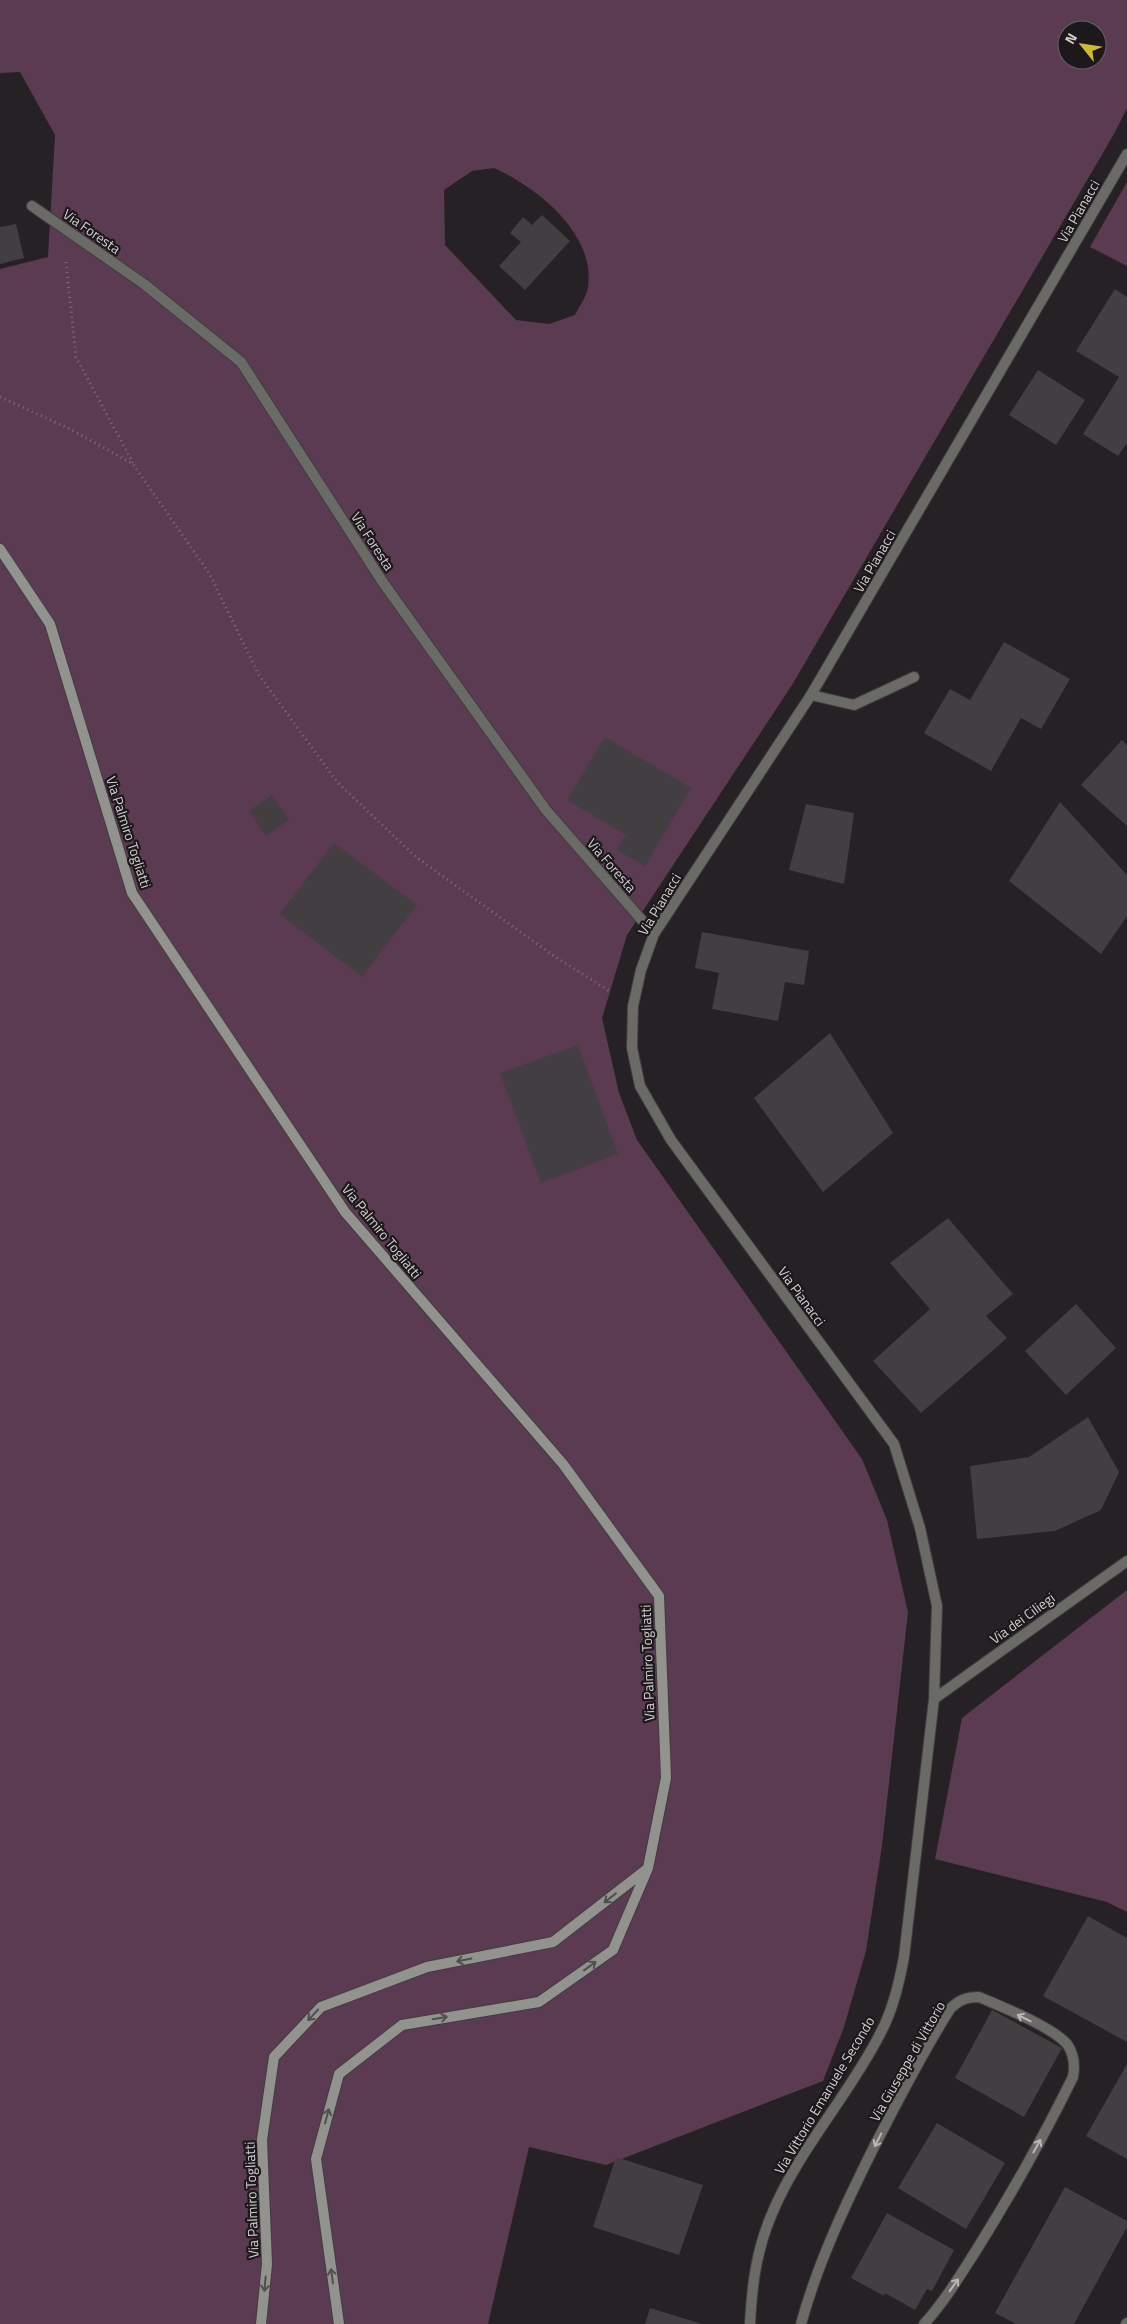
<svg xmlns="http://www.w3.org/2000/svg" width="1127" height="2324" font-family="'Titillium Web',sans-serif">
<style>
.green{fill:#5b3b52;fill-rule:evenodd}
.building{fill:#433e42}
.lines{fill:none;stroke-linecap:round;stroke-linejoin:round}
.lane-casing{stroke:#423d40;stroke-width:12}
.street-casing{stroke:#423d40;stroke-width:12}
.secondary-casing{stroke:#423d40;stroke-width:12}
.path{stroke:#777275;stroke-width:3;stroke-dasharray:1 4;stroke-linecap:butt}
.lane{stroke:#6a6a67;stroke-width:10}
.street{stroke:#6a6a67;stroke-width:10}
.secondary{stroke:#92928e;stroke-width:10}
.oneway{stroke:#514f4f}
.oneway2{stroke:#bab6b7}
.labels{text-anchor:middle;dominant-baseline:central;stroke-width:4.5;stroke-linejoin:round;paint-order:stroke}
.street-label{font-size:14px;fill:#d4d0d2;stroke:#1c181b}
</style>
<rect width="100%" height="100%" fill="#262124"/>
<path class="green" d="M0,0h1127v108l-13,26 -322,551 -165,250 -25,83 17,75 18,47 225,319 25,61 21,92 -26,234 -16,105 -22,76 -21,54 -217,84 -77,-18 -41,177h-488v-2055l48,-12 7,-122 -35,-63 -20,1zM1067,30h30v30h-30zM494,168c43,19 102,66 94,119 -1,9 -9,20 -13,28l-26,9 -33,-4 -71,-75 -1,-55 28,-19z
M1127,182v84l-37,-19z
M1127,1590v322l-20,-10 -172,-43 27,-141z"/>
<path class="building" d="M542,215l28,26 -45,49 -26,-24 22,-24 -11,-9 13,-16 9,8z
M16,224l8,34 -24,6v-37z
M1115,289l12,8v146l-9,13 -35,-22 36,-57 -43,-26z
M1038,370l47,30 -29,45 -47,-30z
M1004,642l66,37 -29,50 -20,-11 -30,53 -67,-38 26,-44 20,11z
M605,737l86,51 -46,78 -28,-16 9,-15 -59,-35z
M1122,740l5,5v81l-46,-41z
M272,795l17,25 -23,16 -17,-25z
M1060,802l67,73v41l-26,38 -92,-73z
M806,804l48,9 -10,71 -55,-14z
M334,843l83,62 -55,72 -82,-63z
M702,932l107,19 -5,34 -19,-3 -7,39 -66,-12 7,-36 -24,-5z
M830,1033l63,100 -70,59 -69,-94z
M578,1045l40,109 -77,29 -41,-110z
M948,1218l65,76 -27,22 21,22 -86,75 -48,-52 57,-52 -40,-46z
M1076,1304l40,44 -50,47 -41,-44z
M1088,1417l31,55 -18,38 -46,21 -78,8 -7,-73 59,-9z
M1088,1916l39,22v104l-84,-46z
M992,2010l70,38 -38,69 -69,-39z
M1127,2064v95l-41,-23z
M937,2123l68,40 -39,66 -68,-41z
M616,2157l87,28 -24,70 -86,-28z
M1065,2187l62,34v6l-53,97h-58l-21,-11z
M887,2213l67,37 -22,41 -5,-2 -12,21 -30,-17 -1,3 -33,-18z
M650,2308l52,16h-57z"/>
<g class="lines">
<g class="lane-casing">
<path id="lane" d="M811,695l43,10 60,-28"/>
</g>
<g class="street-casing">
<path id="street" d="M32,206l112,78 97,78 141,219 164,229 108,124
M934,1699l193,-138
M750,2324c2,-38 6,-72 21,-108 27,-66 77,-119 109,-182 13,-24 19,-51 24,-77l30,-258 3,-93 -17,-78 -26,-84 -223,-304 -31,-54 -8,-38 1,-42 8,-36 13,-36 157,-239 316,-541
M801,2324c17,-62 45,-121 74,-179 24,-46 47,-92 75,-136 9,-9 16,-12 29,-12 23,10 72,29 88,47 7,10 8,22 6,33 -29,59 -61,116 -96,172 -16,25 -32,52 -53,75
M1126,2324l1,-1"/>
</g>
<g class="secondary-casing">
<path id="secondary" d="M0,549l50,75 82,269 213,319 218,252 96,132 7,182 -18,90 -35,82 -74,52 -137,23 -63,49 -23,85 23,165
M261,2324l6,-60 -5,-124 12,-83 47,-50 106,-40 126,-25 94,-73"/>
</g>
<path class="path" d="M66,262l10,95 57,106
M0,397l68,31 65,36 76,109 50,102 78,107 79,75 138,99 57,36"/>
<use href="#lane" class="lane"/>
<use href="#street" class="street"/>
<use href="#secondary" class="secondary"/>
</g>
<defs><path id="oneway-shaft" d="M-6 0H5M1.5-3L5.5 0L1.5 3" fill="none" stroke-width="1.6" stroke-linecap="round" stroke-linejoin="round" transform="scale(1.25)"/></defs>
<g class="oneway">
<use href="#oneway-shaft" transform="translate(610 1898) rotate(142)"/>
<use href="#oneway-shaft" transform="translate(464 1960) rotate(169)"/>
<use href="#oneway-shaft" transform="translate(590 1966) rotate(-36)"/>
<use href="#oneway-shaft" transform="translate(313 2015) rotate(133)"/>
<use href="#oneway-shaft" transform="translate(440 2018) rotate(-9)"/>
<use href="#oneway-shaft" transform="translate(327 2116) rotate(-75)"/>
<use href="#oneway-shaft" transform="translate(332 2276) rotate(-98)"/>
<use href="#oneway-shaft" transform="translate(265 2284) rotate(95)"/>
</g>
<g class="oneway2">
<use href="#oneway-shaft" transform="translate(1024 2018) rotate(-154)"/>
<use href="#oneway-shaft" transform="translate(878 2140) rotate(117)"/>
<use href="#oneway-shaft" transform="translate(1037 2146) rotate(-61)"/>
<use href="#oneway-shaft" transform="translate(954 2285) rotate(-55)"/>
</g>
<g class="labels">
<g class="street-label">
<text transform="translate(1078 211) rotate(-60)">Via Pianacci</text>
<text transform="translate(92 231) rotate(35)">Via Foresta</text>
<text transform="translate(373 541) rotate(57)">Via Foresta</text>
<text transform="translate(874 561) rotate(-60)">Via Pianacci</text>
<text transform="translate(129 832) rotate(72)">Via Palmiro Togliatti</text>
<text transform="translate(612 865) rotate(49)">Via Foresta</text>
<text transform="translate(659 904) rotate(-59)">Via Pianacci</text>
<text transform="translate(382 1231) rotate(51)">Via Palmiro Togliatti</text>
<text transform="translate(802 1296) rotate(54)">Via Pianacci</text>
<text transform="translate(1022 1618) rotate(-36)">Via dei Ciliegi</text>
<text transform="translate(647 1663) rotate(-92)">Via Palmiro Togliatti</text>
<text transform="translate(907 2061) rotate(-60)">Via Giuseppe di Vittorio</text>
<text transform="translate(824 2095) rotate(-59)">Via Vittorio Emanuele Secondo</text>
<text transform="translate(251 2200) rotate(-92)">Via Palmiro Togliatti</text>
</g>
</g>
<g transform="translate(1082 45) rotate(300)"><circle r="24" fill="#1c181b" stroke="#666264"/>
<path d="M0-4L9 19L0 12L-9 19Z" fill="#ceb837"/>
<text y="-8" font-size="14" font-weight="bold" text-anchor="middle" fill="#d4d0d2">N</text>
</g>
</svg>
